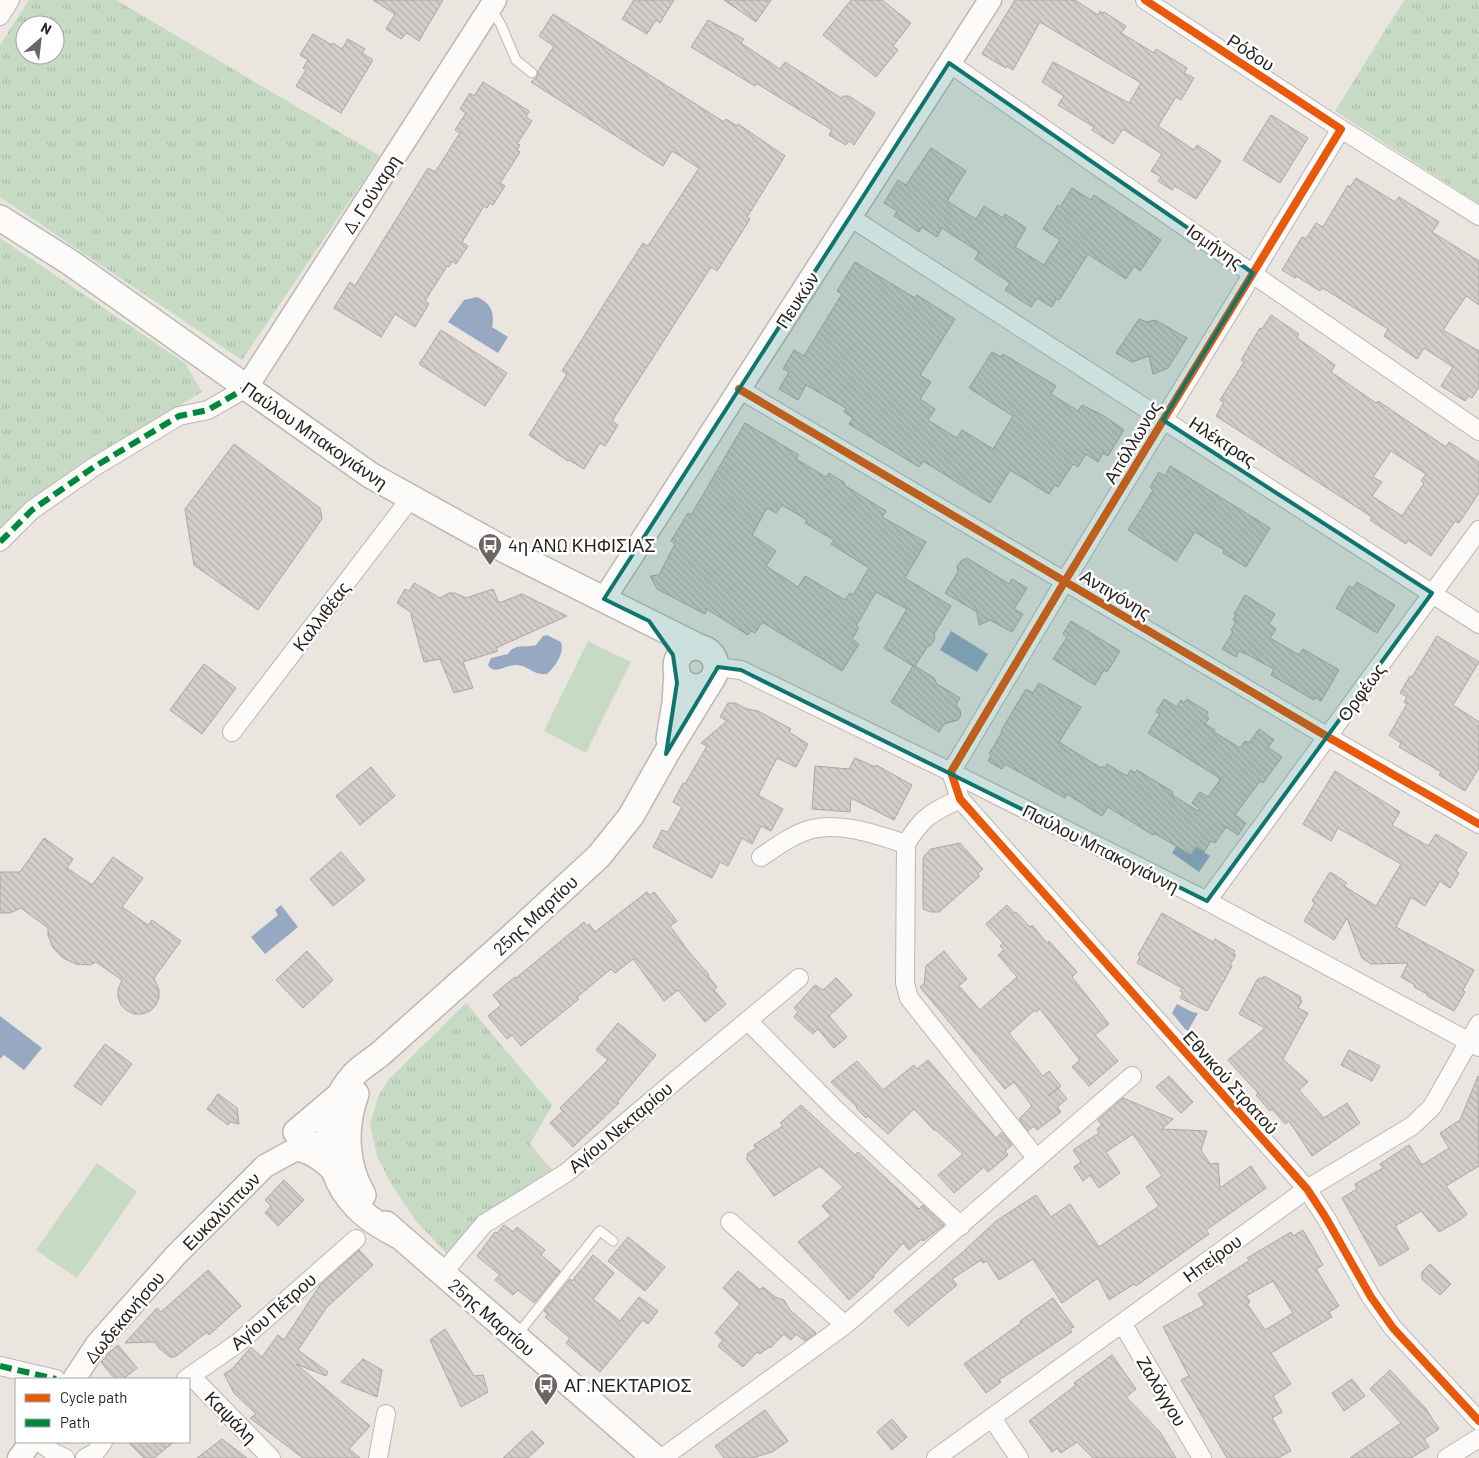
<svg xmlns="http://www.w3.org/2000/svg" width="1479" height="1458" font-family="Barlow,sans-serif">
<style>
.grass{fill:url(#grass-tufts);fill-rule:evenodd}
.pitch{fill:#c6dac4}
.water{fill:#97a8c2}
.building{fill:url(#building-back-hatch);stroke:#aba7a3;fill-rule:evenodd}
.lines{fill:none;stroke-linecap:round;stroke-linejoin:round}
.service-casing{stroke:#bcb7b3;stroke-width:11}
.minor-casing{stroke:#bcb7b3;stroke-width:20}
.tertiary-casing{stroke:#bcb7b3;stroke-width:25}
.secondary-casing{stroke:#bcb7b3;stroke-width:28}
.service{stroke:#fcfbfa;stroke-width:9}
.minor{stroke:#fcfbfa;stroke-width:18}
.tertiary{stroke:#fcfbfa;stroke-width:22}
.secondary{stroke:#fcfbfa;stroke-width:25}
.quiet{stroke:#00873e;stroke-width:6;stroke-dasharray:12 6;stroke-linecap:butt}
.cycleway-casing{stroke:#fff;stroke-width:11}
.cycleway{stroke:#e8590c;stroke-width:8}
.marked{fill:#0f766e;fill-opacity:0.2;stroke:#0f766e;stroke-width:4;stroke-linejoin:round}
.labels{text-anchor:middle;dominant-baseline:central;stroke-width:5;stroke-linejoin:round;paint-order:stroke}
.street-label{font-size:18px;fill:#26221f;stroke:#fff}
.poi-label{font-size:18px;fill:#26221f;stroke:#fff;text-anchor:start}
</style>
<defs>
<pattern id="grass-tufts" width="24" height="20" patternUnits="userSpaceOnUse" patternTransform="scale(1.25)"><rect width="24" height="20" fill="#c6dac4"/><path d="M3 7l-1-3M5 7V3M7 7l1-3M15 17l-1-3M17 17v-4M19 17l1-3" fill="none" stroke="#aabba8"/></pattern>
<pattern id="building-back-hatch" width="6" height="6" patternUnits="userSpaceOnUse" patternTransform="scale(1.25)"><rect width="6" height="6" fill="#d2cec9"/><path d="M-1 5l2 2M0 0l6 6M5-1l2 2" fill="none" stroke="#b4b1ac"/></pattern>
</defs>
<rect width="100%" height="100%" fill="#ebe5e0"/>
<path class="grass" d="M29,0h87l264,156 -138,204 -242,-163v-152zM25,25h30v30h-30z
M1404,0h75v204l-144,-93z
M0,238l185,125 17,29 -98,60 -97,70 -7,7z
M466,1003l86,102 -22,39 24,28 -105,84 -32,-34 -25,-36 -15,-30 -7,-32 8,-27 10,-17z"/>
<path class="pitch" d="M588,641l43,21 -45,91 -42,-22z
M97,1163l40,29 -60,86 -41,-28z"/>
<path class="water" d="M477,297c14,6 18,16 15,30l16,10 -10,16 -50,-31 16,-22z
M951,631l37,23 -11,18 -37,-22z
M547,635l14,7c4,11 -6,25 -14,32 -14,2 -19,-9 -30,-9 -10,-1 -23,11 -29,0l3,-7 17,-4c6,-11 18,-6 28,-9l7,-9z
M1177,845l14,9 5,-7 14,9 -11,16 -27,-19z
M281,905l17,22 -33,27 -14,-17 27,-22 -3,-5z
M1177,1004l15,8 6,1 -10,18 -3,-2 -13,-16z
M0,1016l42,32 -18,22 -20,-15 -4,4z"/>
<path class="building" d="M373,0h70l-24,41 -12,-8 -6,6 -15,-10 9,-15z
M634,0h40l-14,23 -4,-3 -9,14 -25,-15z
M724,0h47l-15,22z
M851,0h31l29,23 -18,23 5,4 -22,27 -53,-42z
M1015,0h60l23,15 2,-4 3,2 1,-1 22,14 -5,7 33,20 2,-4 31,19 -3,5 10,5 -13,22 -5,-3 -18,29 36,24 3,-5 24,16 -25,38 -21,-13 -3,4 -14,-9 3,-4 -10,-6 11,-17 -39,-25 -10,15 -21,-14 2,-3 -36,-22 6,-9 -22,-14 11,-20 76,41 12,-20 -101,-61 -27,48 -6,-4 -1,2 -24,-14z
M553,14l171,108 2,-3 11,7 1,-2 47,32 -38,61 3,2 -33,52 -6,-4 -99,154 6,4 -13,21 -5,-3 -16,26 -15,-9 -1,1 -39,-26 38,-61 -5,-3 41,-65 40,-63 5,3 51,-78 -27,-17 -9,15 -132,-84 6,-5 1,-6 16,-25 -15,-10z
M708,20l36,19 -3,4 39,26 5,-7 56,36 2,-2h6l26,17 -21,32 -5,-4 -3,4 -17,-10 3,-5 -76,-47 -1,3 -64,-39z
M313,34l19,11 1,-2 9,6 6,-10 17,10 -3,4 11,7 -32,53 -45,-27 10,-16 -3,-2 5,-8 -8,-5z
M483,82l46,29 -3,6 6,4 -15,23 3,1 -3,5 3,2 -20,31 5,3 -12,19 -3,-2 -3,5 -3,-2 -22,36 6,4 -12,18 -4,-3 -3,6 -2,-1 -22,35 4,3 -14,23 -20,-13 -14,23 -47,-29 16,-26 5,4 73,-118 7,4 25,-39 -5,-3 11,-17 -6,-4 10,-16 4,3z
M1271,115l37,23 -28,45 -37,-23z
M931,148l35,23 -19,30 29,18 8,-13 19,12 2,-4 21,14 -11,19 29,18 16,-25 -17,-11 15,-24 2,2 12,-19 19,12 3,-5 67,45 -21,31 -6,-5 -8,13 -38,-25 -29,46 -3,-1 -4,8 -15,-9 -6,9 -26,-17 5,-7 -35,-24 4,-7 -37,-24 -5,9 -15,-10 -3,5 -25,-16 3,-5 -13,-8 14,-23 8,5z
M1356,178l39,24 4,-5 40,25 -7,10 47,29v44l-13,-9 -23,34 36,21v36l-7,11 -4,-2 -3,5 -24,-15 12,-19 -29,-19 -7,11 -33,-23 4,-7 -62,-39 -4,-2 -2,3 -24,-15 -1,2 -13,-8 20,-33 4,2 10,-16 7,4 25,-42 2,2z
M855,262l60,36 2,-3 38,24 -35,56 11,7 -11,17 15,10 -7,11 29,18 5,-8 31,19 20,-33 -44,-28 23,-36 9,5 2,-3 53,32 -5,8 27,17 4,-6 22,11 20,14 -16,26 -5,-3 -5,9 -12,-8 -8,13 -5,-3 -15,23 -3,-2 -6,9 -39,-24 -20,33 -67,-42 -4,6 -70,-43 4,-6 -9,-6 2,-4 -40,-23 -8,15 -19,-11 10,-17 -6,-3 11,-19 10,6 38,-62 -5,-3z
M1271,315l28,19 -2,3 3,3 35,25 -4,7 45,31 2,-2 68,46 3,-5 30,20v31l-20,30 -4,-2 -24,35 -23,-16 -2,4 -36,-24 2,-3 -156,-101 8,-14 -4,-2 24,-38 -3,-2 19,-32 2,1zM1391,451l35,23 -5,7 3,2 -22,33 -30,-20 10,-14 -9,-5z
M1139,319l8,3 8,-2 32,18 -19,30 -15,6 -4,-18 -17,6 -16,-9z
M441,330l66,43 -22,33 -66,-42z
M745,423l54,32 -3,4 30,18 3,-4 16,10 -1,2 42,26 -4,6 44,25 -21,36 46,28 -17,28 1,5 -4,6 -4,2 -12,19 19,12 3,6 23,14 -4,7 4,5 1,5 -3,5 -14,4 -5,8 -48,-30 22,-36 -29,-18 23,-39 -31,-17 -20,34 3,2 -7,11 7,5 -17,27 -80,-49 -7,11 -4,-2 -3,4 -41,-26 -2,5 -48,-25 -7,-13 9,-1 16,-31 -4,-3 17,-28 3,2zM782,505l25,15 -2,3 29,17 -3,4 38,24 -16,27 -3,-2 -5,7 -40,-24 -7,11 -32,-21 10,-15 -24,-16 15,-27 9,5z
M234,444l86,64 2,11 -64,91 -64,-45 -9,-56z
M1170,466l100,62 -24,39 -23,-14 1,-3 -29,-18 -19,29 -48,-31 25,-40 -3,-3 9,-15 6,4z
M967,558l42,26 3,-5 15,9 -13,21 9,5 -11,18 -22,-12 -11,5 -2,-13 -32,-19 13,-21 -1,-6 4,-5z
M1357,582l38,23 -18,28 -41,-25 13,-22 4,2z
M414,583l26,15 9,-5h6l11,5 27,-9 6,14 23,-9 45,22 -71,32 2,3 -35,11 10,26 -19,5 -14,-34 -16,3 -13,-47 1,-2 -15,-10 8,-14 4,2z
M1245,595l30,19 -6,10 7,5 -6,9 29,17 4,-6 36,21 -18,31 -6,-4 -1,3 -43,-25 3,-6 -26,-14 -9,-4 -3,6 -14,-8 11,-17 -2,-2 5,-8 -3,-2 3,-5 -2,-1z
M1071,621l49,30 -13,21 -3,-2 -9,15 -42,-26 14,-22 -4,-3z
M1437,636l42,26 -26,43 26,17v46l-14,23 -26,-16 2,-3 -42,-25 2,-4 -12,-8 18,-31 -3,-2 3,-5 -7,-4 10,-17 2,1z
M204,664l32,24 -34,46 -32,-24z
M1039,683l42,24 -22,35 42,26 1,-2 3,2 2,-4 20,12 4,-6 4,3 2,-3 36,22 -1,3 26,16 2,-2 -8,-6 8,-11 8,5 12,-17 -2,-3 -70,-44 12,-19 -4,-2 8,-13 13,8 4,-7 3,3 3,-4 21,13 -2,4 3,2 -4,6 10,6 -1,2 26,16 5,-7 4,2 10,-14 15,11 -6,7 14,10 -19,26 -3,-2 -25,34 11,8 -8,12 -12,-8 -11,16 -4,-2 -7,11 -8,-5 -5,8 -37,-22 -1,2 -45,-28 -6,9 -35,-22 -2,4 -60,-34 -3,5 -14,-8 3,-5 -2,-2 13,-22 -1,-1 25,-42 7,4z
M728,703h7l12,6 11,2 33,18 -2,3 19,12 -12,23 -19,-9 -19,37 25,14 -12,22 -10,-5 -9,18 -10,-6 -14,28 -8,-4 -8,16 -59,-31 9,-17 6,2 14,-25 -9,-5 10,-19 2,1 22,-38 -6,-3 26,-22 -7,-4z
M855,758l20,9 1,-2 36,20 -18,35 -43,-22 -1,14 -38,-3 3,-43 34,3z
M371,767l24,29 -35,29 -24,-29z
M1335,771l65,41 -8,13 36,21 8,-12 31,19 -11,18 3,2 -9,15 -10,-7 -15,25 -14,-9 -15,30 78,43 -11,20 2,2 -11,19 -27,-15v-2l-13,-7 1,-2 -14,-8 7,-14 -37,1 -9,-6 -15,-40 -13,22 -30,-19 11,-18 -3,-2 18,-29 17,11 -3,3 32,20 25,-42 -63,-36 -7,13 -28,-17z
M44,838l29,21 -6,9 25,17 21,-28 30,21 -21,29 26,18 4,-5 29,21 -27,37 5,12v8l-3,7 -6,6 -8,3h-8l-8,-4 -5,-5 -3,-8v-8l4,-9 -26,-18 -6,3 -14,-1 -13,-6 -10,-10 -5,-13v-7l-27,-20 -11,5h-10v-41h20z
M960,843l23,26 -6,5 3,2 -41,36h-8l-8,-3v-50l2,-4 6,-6z
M341,852l24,28 -32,26 -23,-27z
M647,892l3,3 4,-3 23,29 -7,5 19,26 20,23 -1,1 9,11 -3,3 12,14 -21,18 -27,-32 -14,11 -31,-42 -18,14 -4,-4 -34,28 2,2 -58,47 -9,-11 -5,4 -19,-23 13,-11 -8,-10 22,-18 1,1 68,-56 3,4 2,-2 6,8z
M1007,905l7,8 2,-1 14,15 2,-2 15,18 2,-2 28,31 -5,5 37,47 -14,11 23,26 -29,25 -17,-19 8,-7 -40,-51 -4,3 -1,-2 -26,23 32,41 2,2 6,-5 12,15 -13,10 10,-8 9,11 -10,8 4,5 -24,18 -3,-4 -6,5 -9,-12 13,-13 -18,-24 -9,7 -85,-102 4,-3 2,-18 18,-15 23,28 -8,7 21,24 37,-33 -19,-22 6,-5 -4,-4 3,-3 -17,-19z
M1162,913l51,29 2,-3 20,12 -2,3 3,1 -6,10 2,1 -25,45 -27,-13 3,-5 -3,-2 2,-3 -45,-25 3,-6 -2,-2z
M307,951l26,29 -30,28 -27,-28z
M1264,976l37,21 -1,3 2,1 -4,7 10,5 -25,46 25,23 -9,8 25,28 23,-15 13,20 -48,33 -23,-35 -4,3 -13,-15 -2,2 -14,-16 2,-2 -30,-33 37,-32 -26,-14 18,-34 3,-2 2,1z
M836,978l16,17 -23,21 18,21 -13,11 -16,-19 -5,5 -19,-17 4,-5 -4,-4 21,-23 8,5z
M618,1023l38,32 -39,47 2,1 -46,44 -23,-24 13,-12 -3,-3 48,-48 -12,-10z
M105,1044l27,20 -31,41 -27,-19z
M1349,1050l31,16 -8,15 -31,-16z
M928,1060l68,78 6,-6 10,13 -7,6 3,4 -20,17 -4,-5 -30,26 -16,-18 25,-21 -27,-24h-2l-20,-21 -26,25 -20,-18 -2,2 -10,-10 1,-1 -26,-25 26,-21 26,29 31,-25 3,4z
M1169,1076l24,26 -12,11 -25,-26z
M1478,1076l1,90 -33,20 21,28 -7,6 -21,12 -18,-21 -26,15 14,23 -29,17 -38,-68 15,-9 -2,-5 28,-16 -3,-4 29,-19 13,20 27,-17 -9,-15 20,-13z
M218,1094l19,14 2,16 -9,-2 -2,3 -21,-16z
M1123,1098l50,21 -11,10 45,2 -6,19 9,14 8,-1 2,25 31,-22 15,22 -60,42 3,4 -73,52 -2,-2 -25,16 -11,-22 -36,25 -29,-44 -34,21 -12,-19 -4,2 -2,-3 -29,19 5,6 -49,41 -14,-15 70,-60 32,-30 40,-26 15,22 19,-13 29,43 60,-41 -13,-19 16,-11 -29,-42 -27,18 14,21 -21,15 -9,-13 -7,6 -9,-14 7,-5 -8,-12 26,-17 -2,-4 5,-4 -4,-5z
M801,1105l54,50 3,-3 61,57 4,-4 21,20 -21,16 -1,-2 -13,11 -6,-7 -30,33 1,1 -25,23 -51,-58 33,-26 -9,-10 21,-19 -23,-21 -46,30 -28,-38 2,-2 -1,-2 9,-6 -2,-3 29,-19 -3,-3z
M284,1180l20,20 -26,26 -13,-13 6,-7 -6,-6z
M504,1225l9,7 4,-5 28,23 -4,5 19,16 -26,32 -16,-13 -5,5 -18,-15 5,-5 -23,-19 18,-24 2,1z
M1303,1230l20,35 -7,4 23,37 -10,6 3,5 -61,36 20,31 -18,12 9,16 -10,6 19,33 -13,7h-51l-46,-78 8,-4 -26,-49 42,-22 -7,-11 49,-32 2,-2 -2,-2 44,-26 2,4zM1273,1281l20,32 -28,17 -18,-26 3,-2 -4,-6z
M628,1237l37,30 -20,24 -37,-30z
M359,1250l14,15 -46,42 -29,43 30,22 -2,4 -30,-12 74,62 -21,23 11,9h-57l-53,-40 6,-4 -22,-21 -10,-19 8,-5 19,-22 11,10 16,-22 6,5 36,-55z
M593,1255l21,18 -21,26 27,22 19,-24 19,14 -10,13 -5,-4 -43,52 -34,-29 4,-5 -25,-21 3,-3 -4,-3 26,-32 2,2z
M1430,1264l21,20 -11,11 -18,-16v-7z
M208,1270l33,36 -32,29 -2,-3 -32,25h-5l-10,-8 -6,-7 -29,1 32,-35 4,4z
M738,1271l22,19 3,-3 12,10 9,3 6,10 26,23 -11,8 -9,-7 -5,6 -7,-6 -14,14 -1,-1 -9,7 -3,-2 -14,15 -25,-21 5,-6 -8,-7 25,-29 -17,-16z
M1053,1298l21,29 -4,2 2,3 -73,48 2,2 -15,11 -22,-29 57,-41 -1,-2z
M445,1329l29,47 9,-1 5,17 -27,15 -31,-67z
M118,1345l19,23 -14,11h-8l-14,-17 6,-6 -1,-1z
M1112,1355l24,34 -10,8 34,35 16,26h-83l-16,-16 -16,11 -4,-5 -5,4 -23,-31 47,-36 -2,-2z
M363,1359l19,11 -5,27 -36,-15z
M1390,1370l36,39 13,20 -15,10 5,8 -18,11h-61l51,-35 -31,-34z
M1352,1379l13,17 -21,15 -12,-18z
M765,1410l23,31 -16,11 -20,6h-28l-9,-12z
M892,1419l15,18 -15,13 -15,-18z
M532,1431l12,12 -16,15h-25z
M222,1439l25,19h-50z
M128,1442h46l-20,16h-10z"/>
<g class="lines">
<g class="service-casing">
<path id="service" d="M492,10l9,15 15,35 16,13
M517,1335l81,-102 2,-2 13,10"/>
</g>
<g class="minor-casing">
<path id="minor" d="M1145,0l196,129 138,87
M0,16l10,-16
M949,63l530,368
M1341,129l-276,452 -114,191 9,27 347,390 19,29 45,79 22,31 86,93
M850,217l629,407
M739,389l589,348 151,87
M0,542l32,-32 62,-43 85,-51 29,-6 38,-22
M716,667l25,3 210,102 256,129 272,146
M232,732l178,-233
M960,799c-28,13 -38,18 -54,45l-1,139 4,15 128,161
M761,857c15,-10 32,-23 51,-28 31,-7 65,6 94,15
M1207,901l272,-371
M748,1021l87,88 126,117
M730,1222l115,103
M442,1274l42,-50 82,-51 110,-93 123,-102
M1122,1323l80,135
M0,1366l56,13
M191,1376l80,82
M186,1379l52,-36 118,-104
M992,1418l27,40
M40,1442l14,11 11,5
M85,1458l10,-5 8,-11
M378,1458l8,-44
M662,1458l183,-133 287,-249
M936,1458l371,-269 105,-63 20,-19 47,-83
M1447,1458l32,-20"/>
</g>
<g class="tertiary-casing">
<path id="tertiary" d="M246,388l249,-388
M604,599l386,-599
M74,1379l23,-35 79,-89 89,-89 33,-18 19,-5
M19,1458l12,-16"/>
</g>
<g class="secondary-casing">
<path id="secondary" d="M0,218l71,45 299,212 137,76 194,97
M676 667a20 20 0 1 1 40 0a20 20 0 1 1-40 0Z
M669,739l6,-36 2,-32
M356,1094c-12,33 -11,70 7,101
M296,1132l45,-38
M299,1148c15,5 25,11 36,23
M386,1224l269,234
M397,1235c-16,-9 -31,-17 -43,-31 -32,-34 -33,-92 -2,-127 7,-9 18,-15 27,-22l129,-115 91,-84 32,-40 35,-62 46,-75"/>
</g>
<use href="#service" class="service"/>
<use href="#minor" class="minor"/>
<use href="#tertiary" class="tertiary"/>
<use href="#secondary" class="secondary"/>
<path class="quiet" d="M0,542l32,-32 62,-43 85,-51 29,-6 38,-22
M0,1366l56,13"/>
<g class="cycleway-casing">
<path id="cycleway" d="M1145,0l196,129 -276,452 -114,191 9,27 347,390 19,29 45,79 22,31 86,93
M739,389l589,348 151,87"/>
</g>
<use href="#cycleway" class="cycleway"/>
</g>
<path class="marked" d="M949,63l304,210 -90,147 269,173 -225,308 -466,-231 -23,-3 -52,87 11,-71 -4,-28 -24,-34 -45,-22z"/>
<defs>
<g id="bus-pin" transform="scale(1.25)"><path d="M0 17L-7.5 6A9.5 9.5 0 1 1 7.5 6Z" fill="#6b6663" stroke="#fff"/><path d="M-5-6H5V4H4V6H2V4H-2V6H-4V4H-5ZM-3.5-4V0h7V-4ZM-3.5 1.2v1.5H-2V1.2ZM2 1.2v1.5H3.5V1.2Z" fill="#fff"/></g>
</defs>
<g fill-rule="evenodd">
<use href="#bus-pin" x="490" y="545"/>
<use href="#bus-pin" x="546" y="1385"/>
</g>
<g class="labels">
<g class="street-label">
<text transform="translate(1251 52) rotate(33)">Ρόδου</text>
<text transform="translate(371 194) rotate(-57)">Δ. Γούναρη</text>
<text transform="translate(1215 246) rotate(35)">Ισμήνης</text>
<text transform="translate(797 300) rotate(-57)">Πευκών</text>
<text transform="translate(315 435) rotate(35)">Παύλου Μπακογιάννη</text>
<text transform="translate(1223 441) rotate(33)">Ηλέκτρας</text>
<text transform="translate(1132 442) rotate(-59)">Απόλλωνος</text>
<text transform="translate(1116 594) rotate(31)">Αντιγόνης</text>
<text transform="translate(321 616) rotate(-53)">Καλλιθέας</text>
<text transform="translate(1361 692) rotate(-54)">Ορφέως</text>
<text transform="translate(1101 848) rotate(27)">Παύλου Μπακογιάννη</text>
<text transform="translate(535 915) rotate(-43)">25ης Μαρτίου</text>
<text transform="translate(1231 1082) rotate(48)">Εθνικού Στρατού</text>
<text transform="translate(620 1127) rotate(-40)">Αγίου Νεκταρίου</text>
<text transform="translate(221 1211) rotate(-45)">Ευκαλύπτων</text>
<text transform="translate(1212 1258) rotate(-36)">Ηπείρου</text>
<text transform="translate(273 1311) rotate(-41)">Αγίου Πέτρου</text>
<text transform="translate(124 1317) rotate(-50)">Δωδεκανήσου</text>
<text transform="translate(492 1317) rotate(41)">25ης Μαρτίου</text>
<text transform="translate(1162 1391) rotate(59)">Ζαλόγγου</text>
<text transform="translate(231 1417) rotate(46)">Καψάλη</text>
</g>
<g class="poi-label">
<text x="508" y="545">4η ΑΝΩ ΚΗΦΙΣΙΑΣ</text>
<text x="564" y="1385">ΑΓ.ΝΕΚΤΑΡΙΟΣ</text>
</g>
</g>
<rect x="15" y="1378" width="175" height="65" fill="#ffffff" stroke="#a8a7a5"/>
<rect x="25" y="1394" width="25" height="8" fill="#e8590c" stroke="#a8a7a5"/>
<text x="60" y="1403" font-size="15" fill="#26221f">Cycle path</text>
<rect x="25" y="1419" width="25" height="8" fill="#00873e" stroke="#a8a7a5"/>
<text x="60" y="1428" font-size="15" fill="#26221f">Path</text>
<g transform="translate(40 40) rotate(28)"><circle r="24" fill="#ffffff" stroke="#a8a7a5"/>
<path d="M0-4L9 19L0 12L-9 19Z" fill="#6b6663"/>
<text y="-8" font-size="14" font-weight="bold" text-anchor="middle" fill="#26221f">N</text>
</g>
</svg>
